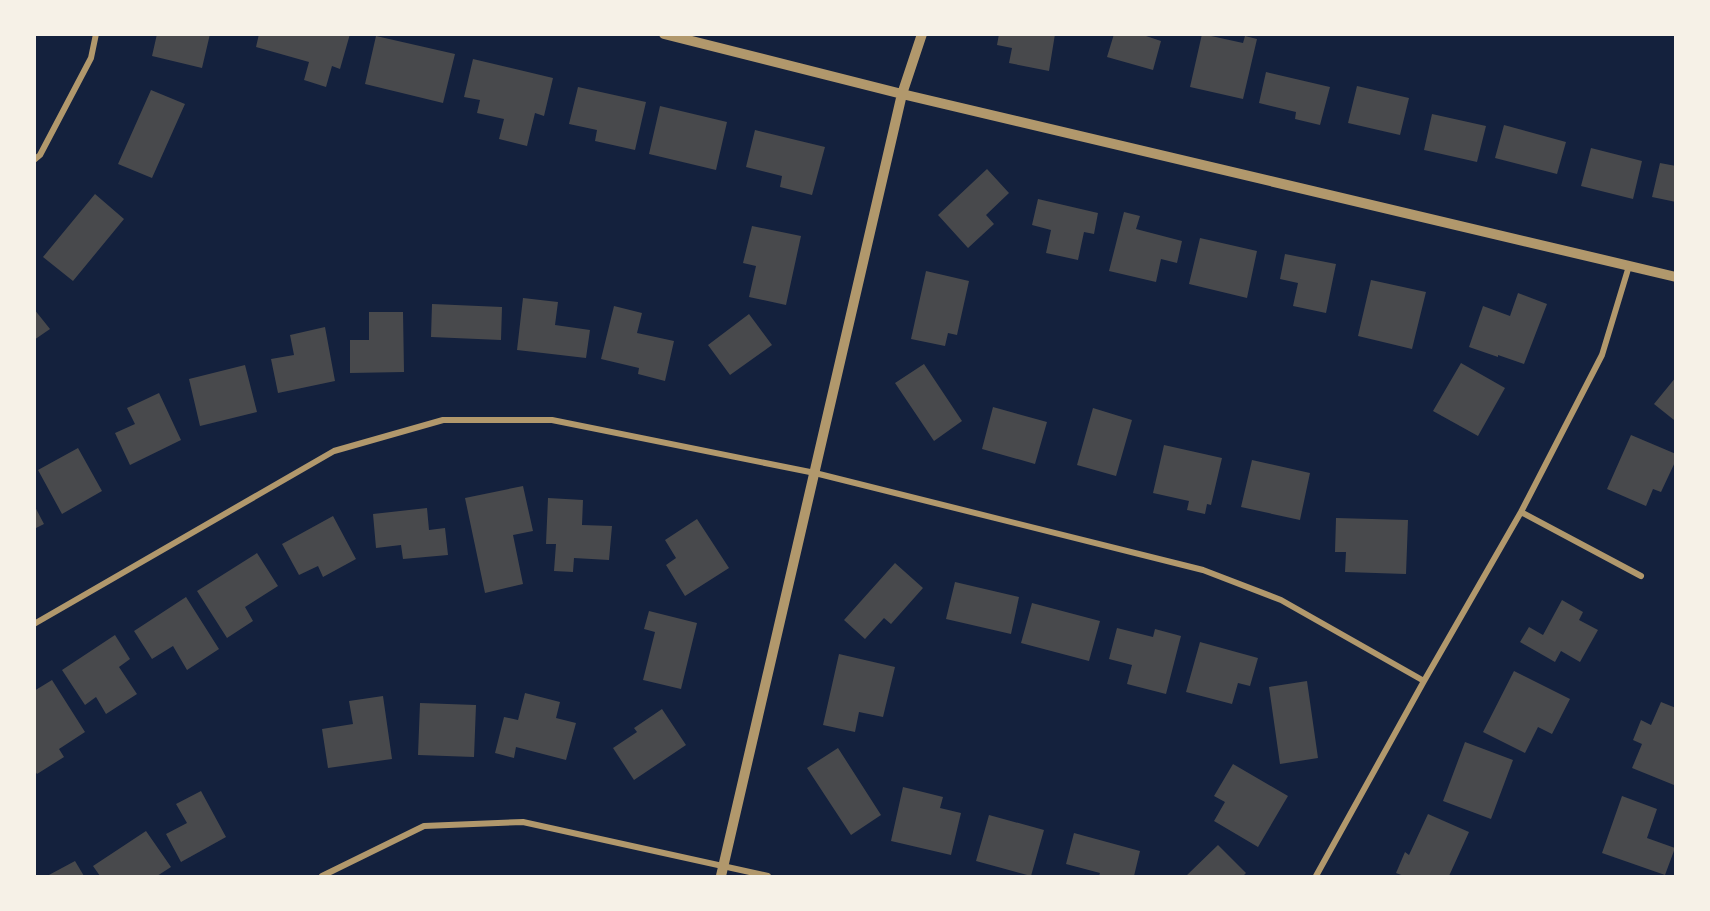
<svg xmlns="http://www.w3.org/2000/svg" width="1710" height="911" font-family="Figtree,sans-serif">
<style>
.building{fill:#48494c}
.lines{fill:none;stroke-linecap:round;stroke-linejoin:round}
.minor{stroke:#b1986c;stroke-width:6}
.tertiary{stroke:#b1986c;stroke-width:10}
</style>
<rect width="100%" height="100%" fill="#14213d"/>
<path class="building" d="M157,34h53l-8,34 -50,-12z
M259,34h91l-10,35 -8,-3 -6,21 -22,-7 5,-18 -53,-15z
M999,34h56l-6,37 -40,-8 3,-15 -15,-3z
M1114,34h26l21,7 -8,29 -46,-13z
M1202,34l41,9 2,-7 12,3 -14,60 -53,-12z
M376,36l79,18 -12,49 -78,-19z
M473,59l80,19 -9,38 -9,-3 -8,33 -28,-7 5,-20 -27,-6 3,-13 -16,-3z
M1266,72l64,15 -10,38 -25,-6 1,-7 -37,-9z
M1357,86l52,12 -9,37 -52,-12z
M578,87l68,15 -11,48 -40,-9 2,-11 -28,-6z
M151,90l34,14 -33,74 -34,-14z
M660,106l67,16 -11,48 -67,-16z
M1432,114l54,12 -9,36 -53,-12z
M1504,125l62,17 -9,32 -62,-16z
M755,130l70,17 -13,48 -32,-8 2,-11 -36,-9z
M1591,148l51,13 -9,38 -52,-13z
M1660,163l16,3v36l-24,-5z
M987,169l22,24 -23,22 8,9 -26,24 -30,-33z
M95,194l29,25 -51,62 -30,-24z
M1038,199l60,14 -4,21 -10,-2 -6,28 -32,-7 5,-23 -19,-5z
M1124,212l16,4 -4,13 46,12 -5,22 -16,-4 -5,23 -47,-11z
M752,226l49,10 -15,69 -37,-8 7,-31 -13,-3z
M1200,238l57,13 -10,47 -58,-14z
M1285,254l51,10 -10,49 -33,-7 5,-23 -18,-4z
M926,271l43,10 -12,54 -9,-2 -3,13 -34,-7z
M1371,280l55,12 -14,57 -54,-13z
M1518,293l29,11 -23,60 -26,-9v2l-29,-10 14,-41 27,10z
M523,298l35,4 -3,23 35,5 -4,28 -69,-8z
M432,304l70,3 -1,33 -70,-3z
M614,306l28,7 -5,20 37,8 -9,40 -27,-7 1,-6 -38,-9z
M34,309l16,20 -16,11z
M369,312h34l1,60 -54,1v-33h19z
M749,314l23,31 -42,30 -22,-30z
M325,327l10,54 -57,12 -7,-34 23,-4 -4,-20z
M1461,363l44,25 -27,48 -45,-25z
M924,364l38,57 -28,20 -39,-58z
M245,365l12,47 -57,14 -11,-47z
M1676,377v41l-2,2 -20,-16z
M159,393l22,47 -51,25 -15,-32 20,-9 -8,-16z
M993,407l54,15 -12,42 -53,-15z
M1093,408l39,12 -16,56 -39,-11z
M1631,435l45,19v6l-15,32 -8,-3 -7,17 -39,-17z
M1164,445l58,13 -11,47 -4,-1 -2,10 -18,-4 2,-9 -36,-8z
M78,448l24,43 -40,23 -24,-44z
M1252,460l58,13 -10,47 -59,-13z
M523,486l10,45 -20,4 10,49 -38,9 -20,-95z
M548,498l35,2 -1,25 30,1 -3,34 -35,-2 -1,14 -19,-1 2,-27h-10z
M34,505l10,19 -10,5z
M427,508l2,22 16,-2 3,27 -45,4 -2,-14 -25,3 -3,-34z
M333,516l23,43 -33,18 -5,-11 -19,9 -17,-31z
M1336,518l72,2 -2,54 -61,-2 1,-20h-11z
M697,519l32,49 -44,28 -19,-31 10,-7 -11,-18z
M257,553l21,33 -33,21 8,14 -26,17 -30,-47z
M895,563l28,25 -32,36 -7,-6 -19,21 -21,-19z
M955,582l64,15 -8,37 -65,-15z
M186,597l33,52 -32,21 -14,-24 -21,13 -18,-28z
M1562,600l21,12 -4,8 19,10 -18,32 -19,-11 -6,11 -35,-20 9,-15 14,8z
M1032,603l68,18 -11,40 -68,-18z
M649,611l48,12 -16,66 -38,-9 12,-48 -11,-3z
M1117,628l36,9 2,-8 26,7 -15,58 -39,-10 5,-19 -23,-6z
M115,635l15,24 -11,8 18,27 -31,20 -10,-17 -11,8 -23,-35z
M1200,642l58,16 -8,28 -12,-3 -6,21 -46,-12z
M839,654l56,13 -12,50 -24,-5 -4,20 -32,-7z
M1514,671l56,28 -18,35 -14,-7 -13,26 -42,-21z
M52,680l33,52 -26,17 5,8 -27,17 -3,-4v-79z
M1307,681l11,77 -38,6 -11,-77z
M525,693l35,9 -4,16 20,5 -10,37 -50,-13 -2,11 -19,-5 9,-36 14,3z
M383,696l9,63 -64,9 -6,-39 31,-5 -4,-23z
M1661,702l15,6v74l-2,3 -42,-17 10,-24 -9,-4 8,-20 10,5z
M420,703l56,2 -2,52 -56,-2z
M662,709l24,36 -52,35 -21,-32 24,-16 -3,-4z
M1465,742l48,18 -22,59 -48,-18z
M838,748l43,67 -30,20 -44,-67z
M1233,764l55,32 -30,51 -44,-26 11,-19 -11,-6z
M903,787l40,10 -3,11 21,5 -10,42 -60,-14z
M201,791l25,46 -45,25 -15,-28 21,-11 -11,-19z
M1622,796l35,13 -10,29 28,10 -10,27 -63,-22z
M1428,814l41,18 -20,44h-45l-8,-3 9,-21 4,3z
M989,815l55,15 -13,46 -55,-15z
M146,831l25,36 -14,9h-57l-7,-10z
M1074,833l66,18 -6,25h-35l1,-3 -34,-9z
M1218,845l28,28 -3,3h-57z
M75,861l9,15h-37z"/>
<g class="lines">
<path class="minor" d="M34,160l6,-5 51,-97 5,-24
M1521,512l120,64
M34,624l300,-173 109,-31h109l263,53 388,97 78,30 143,81
M322,876l102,-50 99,-4 245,54
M1316,876l108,-195 97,-169 81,-157 27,-89"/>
<path class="tertiary" d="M664,34l238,60 774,183
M721,876l181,-782 20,-60"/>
</g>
<rect width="1710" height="911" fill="none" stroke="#f6f1e7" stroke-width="72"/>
</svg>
